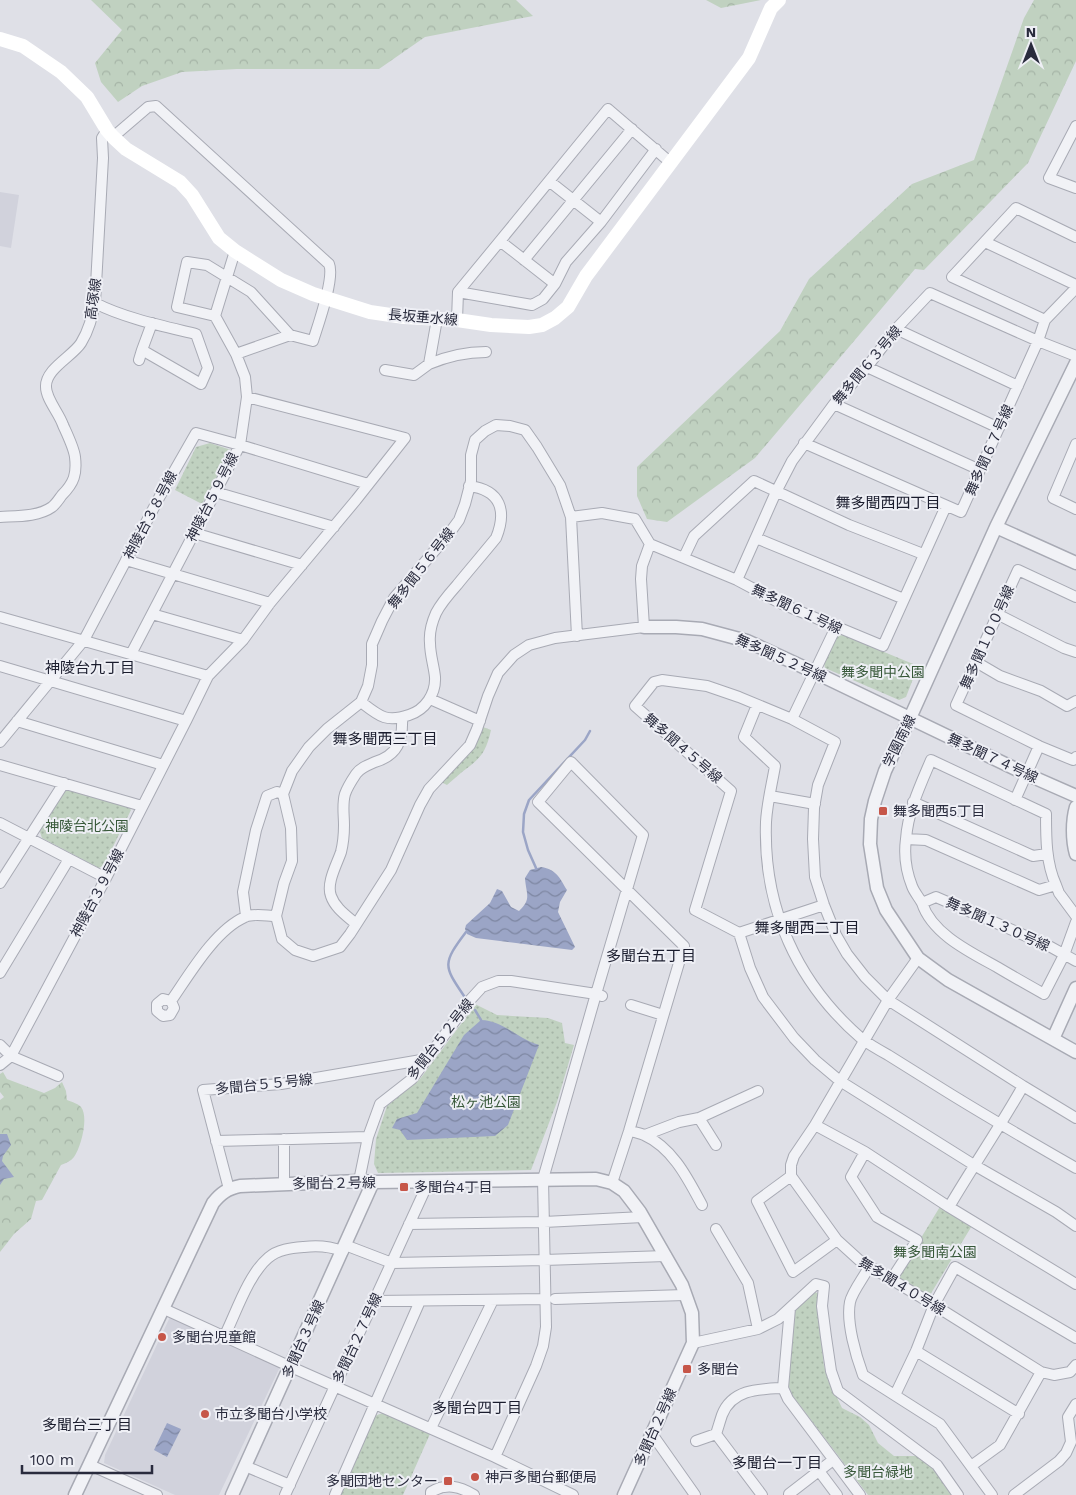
<svg xmlns="http://www.w3.org/2000/svg" width="1076" height="1495" font-family="'Work Sans','Noto Sans JP',sans-serif">
<style>
.built{fill:#d1d2dc}
.forest{fill:url(#forest-crowns)}
.park{fill:url(#park-dots)}
.water{fill:url(#water-waves)}
.lines{fill:none;stroke-linecap:round;stroke-linejoin:round}
.stream{stroke:#9ba5c6;stroke-width:2.5}
.minor-casing{stroke:#a8aab4;stroke-width:12}
.tertiary-casing{stroke:#a8aab4;stroke-width:15}
.minor{stroke:#f1f2f6;stroke-width:10}
.tertiary{stroke:#f1f2f6;stroke-width:12}
.secondary{stroke:#fff;stroke-width:14}
.poi-dot{fill:#c65649;stroke:#eeeff5;stroke-width:2}
.labels{text-anchor:middle;dominant-baseline:central;stroke-width:4;stroke-linejoin:round;paint-order:stroke}
.street-label{font-size:14px;fill:#292b3d;stroke:#eeeff5}
.park-label{font-size:14px;fill:#375839;stroke:#eeeff5}
.poi-label{font-size:14px;fill:#292b3d;stroke:#eeeff5;text-anchor:start}
.neighbourhood-label{font-size:15px;fill:#1b1d2e;stroke:#eeeff5}
</style>
<defs>
<pattern id="forest-crowns" width="20" height="18" patternUnits="userSpaceOnUse" patternTransform="scale(1.25)"><rect width="20" height="18" fill="#c0d1c0"/><path d="M2 6a3 3 0 1 1 6 0M12 15a3 3 0 1 1 6 0" fill="none" stroke="#a5b4a6"/></pattern>
<pattern id="park-dots" width="8" height="8" patternUnits="userSpaceOnUse" patternTransform="scale(1.25)"><rect width="8" height="8" fill="#c0d1c0"/><path d="M2 2h.1M6 6h.1" fill="none" stroke="#a5b4a6" stroke-width="1.8" stroke-linecap="round"/></pattern>
<pattern id="water-waves" width="16" height="10" patternUnits="userSpaceOnUse" patternTransform="scale(1.25)"><rect width="16" height="10" fill="#9ba5c6"/><path d="M0 5q4-4 8 0t8 0" fill="none" stroke="#7e87a2"/></pattern>
</defs>
<rect width="100%" height="100%" fill="#dfe0e7"/>
<path class="built" d="M0,192l19,3 -8,53 -11,-2z
M170,1317l110,50 -61,128h-44l-71,-32 1,-8z"/>
<path class="forest" d="M91,0h425l17,16 -108,21 -46,32h-142l-55,3 -40,14 -24,16 -17,-20 -6,-19 27,-33z
M706,0h55l-40,8z
M1034,0h42v61l-48,102 -104,107 -9,-1 -160,189 -88,64 -20,-3 -10,-23v-29l143,-136 29,-52 103,-95 62,-24 50,-142z
M3,1072l4,7 37,14 11,-5 7,-6 4,9 1,9c5,2 12,4 14,7 8,10 0,40 -7,50 -3,4 -8,6 -13,8l-19,35 -6,1 -5,18 -17,15 -14,18v-152l4,-3 -4,-5v-18z"/>
<path class="park" d="M210,443l21,7 -29,54 -27,-14 21,-43z
M843,635l75,31 -12,31 -7,3 -74,-32 -1,-5 12,-27z
M483,727l8,3c-5,23 -11,29 -29,42 -5,4 -10,9 -15,13l-6,-3 28,-29 7,-10z
M70,789l58,17 3,4 -27,55 -5,3 -57,-30 -3,-9 24,-38z
M475,1004l22,11 51,3 14,5 3,20 9,2 -17,57 -26,68 -153,3 -4,-9 2,-25 11,-33 33,-27 50,-67z
M941,1205l32,19 -43,71 -5,2 -29,-18z
M813,1291l6,3 -2,7 7,65 7,19 11,23 18,9 9,8 9,18 16,13h26l15,15 18,24h-85l-76,-100 -4,-11 7,-73 6,-10z
M383,1413l47,21 -27,61h-65l36,-79z"/>
<path class="water" d="M541,867c16,3 18,10 26,23l-7,12 -2,10 17,35 -3,3 -96,-12 -9,-4 -2,-5 1,-4 24,-22 7,-14 5,2 9,16 8,4c13,-12 7,-17 6,-33l5,-8z
M481,1020c23,1 37,19 58,25l-31,80 -13,11 -88,4 -7,-10 -8,-2 5,-9 20,-6 47,-78z
M0,1134h7l4,11 -8,11 -1,5 12,16 -10,2 -4,6z
M167,1423l14,6 -14,28 -13,-7z"/>
<g class="lines">
<path class="stream" d="M536,868l-8,-18 -5,-18 1,-18 5,-14 56,-60 5,-9
M466,932c-25,33 -22,34 0,67
M475,1010l6,10"/>
<g class="minor-casing">
<path id="minor" d="M1076,126l-27,52 27,10
M113,137l35,-30 8,-1 173,158c6,14 -11,61 -16,77l-23,-6 -39,-43 -44,-27 -20,-3 -10,45 38,9
M549,181l52,41
M500,241l108,-132 63,54
M985,242l91,43
M524,260l108,-131
M555,284l11,-22 35,-40 55,-73
M95,303c29,15 68,23 101,31l12,34 -7,16 -59,-34 10,-27
M457,320l1,-28 42,-51 55,43 -12,15 -11,6 -74,-13
M1045,320l-93,-43 64,-69 60,29
M896,329l122,57
M236,354l54,-19
M139,360l3,-10
M429,364c19,-8 37,-12 57,-12
M867,367l132,61
M385,370l29,5 15,-11 8,-45
M834,404l146,66
M804,443l157,69 77,-171 7,-21 31,-32
M1076,444l-23,54 23,11
M215,492l119,35
M0,517c16,-1 38,0 52,-10 4,-3 7,-8 10,-12 12,-12 15,-21 13,-38 -1,-9 -8,-23 -12,-32 -4,-12 -17,-26 -17,-38 -1,-18 27,-31 35,-44 8,-13 11,-26 14,-40l8,-145 -1,-20 5,-8
M571,517l31,-4 33,6 15,25
M194,533l108,32
M756,538l148,61
M684,557l10,-21 60,-55 95,44 74,29
M126,560l144,43
M737,580l39,-88 16,-31 42,-57 33,-37 29,-38 34,-36 108,48 38,15
M152,614l91,26
M997,614l67,34 12,4
M0,617l208,59
M577,636l-6,-119 -11,-32 -23,-38 -12,-17 -15,-4 -14,-1 -11,6 -10,9 -4,15v26l-6,23 -6,16 -11,15 -54,63 -12,23 -10,23v21l-4,21 -7,16 -34,27 -18,18 -17,24 -9,23 8,34 1,33 -8,22 -8,33 6,23 13,11 18,6 27,-9 10,-13 41,-64 29,-65 9,-16 41,-44 7,-16 11,-33 10,-23 16,-18 15,-10 26,-7 89,-11 -3,-48 1,-13 8,-22 87,36 45,24 101,42 63,-140
M131,654l109,-209 7,-48 -2,-20 -9,-23 -21,-38 20,-65
M976,662l24,14 41,15 26,15 9,-5
M0,666l186,55 -80,157 -95,178 -11,9
M430,699l50,22
M361,702c18,14 25,21 48,13 16,-5 27,-21 26,-38 -1,-11 -5,-22 -5,-34 -1,-10 2,-21 6,-30 5,-10 13,-19 21,-28 13,-16 26,-31 39,-47 11,-27 5,-48 -27,-52
M757,705l-13,32 31,29c-3,18 -8,37 -9,56 -3,86 31,161 96,217 8,6 17,11 26,16 16,10 32,20 48,30 46,29 93,56 140,83
M792,719l44,-92
M17,721l146,44
M186,721l22,-45 35,-36 27,-37 86,-103 49,-62 -158,-41
M0,742l84,-102 76,-144 36,-63 44,12 128,39
M1039,746l34,14 3,-3
M0,765l142,41
M770,796l45,8
M1015,800l24,-54 -83,-41 62,-135 58,27
M913,802l120,54 14,-2
M0,823l106,55
M906,839c2,-28 14,-53 25,-79l115,54c0,24 0,49 10,71
M0,883l64,-100
M922,903c-3,-6 -8,-11 -10,-17 -6,-15 -8,-32 -6,-47l20,1 113,50 17,-5 3,8 17,23
M246,916l-3,-24 13,-62 11,-34 10,-4 6,2
M1076,922l-12,33 -20,39c-16,-9 -32,-18 -47,-27 -27,-15 -65,-33 -75,-64l14,-6 113,49 27,15
M356,924c-9,-8 -21,-16 -25,-28 -5,-13 6,-32 10,-44 2,-8 3,-19 3,-27 0,-10 -2,-21 1,-31 2,-6 7,-14 11,-20 4,-6 12,-9 19,-12 23,-7 28,-22 27,-44
M739,933l85,-28
M918,958l-30,42 -73,125 -21,31 -3,9v11l46,64 22,20 75,45 107,67 13,3 16,-3 6,-7
M0,973l69,-114
M163,999l8,2 3,7 -4,7 -7,1 -6,-5v-7z
M171,1001c18,-26 44,-71 74,-84 8,-4 22,-1 31,-1
M631,1005l32,10
M0,1045l11,11 47,20
M699,1118l17,27
M1076,1118l-53,-32 -135,-86 -23,-23 -18,-23 -11,-19 -12,-30 -9,-28 -2,-38 1,-31 4,-23 17,-43 -43,-23 -53,-22 -32,-11 -45,-6 -8,2 -19,24 96,85 -36,119 44,23 11,35 13,29 31,41 21,22 25,21 134,84 82,47 20,14
M815,1125l50,27 84,55 127,77
M629,1131c5,1 11,2 15,4 29,13 44,44 58,70
M645,1135l34,-13 20,-4 59,-27
M284,1139v45
M216,1141l152,-4
M865,1152l-14,25 26,40 40,23 -26,40
M791,1176l-34,25 36,71 44,-32
M359,1181l9,-44 12,-33 32,-25 59,-80 11,-12 16,-6h13l85,13 47,-159 -72,-73 -33,40 146,144 -55,185 -17,52
M229,1189l-26,-99 78,-6 146,-25
M949,1207c24,-41 51,-80 74,-121
M409,1224l135,-2 99,-5
M716,1229l32,54 10,46
M345,1245l47,18 152,-3 122,-4
M869,1267c-5,10 -17,25 -19,35 -4,20 6,54 13,73l77,49 52,71
M555,1299l130,-4
M374,1301l171,-2
M790,1308l-7,80 5,11 72,96
M164,1309l127,58 204,90 78,38
M224,1337c12,-24 24,-62 44,-79 10,-9 24,-10 36,-11 14,-2 25,-1 39,4
M693,1343l65,-14 20,-10 38,-35 8,2 -2,20 4,31 5,34 7,20 99,74 21,30
M916,1351l103,63
M895,1395l21,-44 18,-46 21,-38 121,71
M431,1428l62,-128
M652,1434l43,61
M696,1441l20,-7
M495,1457l41,-91 7,-20 3,-19 -3,-148 53,-185 6,2
M90,1465l67,30
M245,1466l45,19
M971,1466l29,-21 41,-73
M819,1471l18,24
M285,1495l144,-314
M335,1495l85,-194
M431,1495v-3c15,-9 28,-6 43,3
M762,1495l-46,-61c2,-6 4,-13 6,-19 10,-26 37,-26 61,-27
M790,1495l-1,-1 44,-34
M1014,1495l45,-34 7,-8 5,-11 -3,-25 8,-13"/>
</g>
<g class="tertiary-casing">
<path id="tertiary" d="M1076,363l-80,164 -86,191 -25,53 -10,30 -4,18 -1,25 7,44 9,22 32,48 30,22 128,72
M996,527l80,36
M644,627h32l26,2 45,12 67,31 212,102 50,22
M1076,807c-4,14 -4,33 0,47
M1053,1039l23,-51
M75,1495l138,-292c8,-10 14,-14 27,-17l119,-5 14,1 223,-3 16,4 12,8 16,21 42,73 10,28 1,30 -69,152
M232,1495l141,-313"/>
</g>
<use href="#minor" class="minor"/>
<use href="#tertiary" class="tertiary"/>
<path class="secondary" d="M0,39l23,7 38,26 26,25 20,33 6,7 13,12 54,33 12,13 27,43 16,13 46,29 32,14 57,18 34,5 53,3 34,5 38,2 13,-2 13,-7 13,-11 18,-31 163,-218 22,-50 8,-8"/>
</g>
<g class="poi-dot">
<rect x="878" y="806" width="10" height="10" rx="2.5"/>
<rect x="399" y="1182" width="10" height="10" rx="2.5"/>
<circle cx="162" cy="1337" r="5"/>
<rect x="682" y="1364" width="10" height="10" rx="2.5"/>
<circle cx="205" cy="1414" r="5"/>
<circle cx="475" cy="1477" r="5"/>
<rect x="443" y="1476" width="10" height="10" rx="2.5"/>
</g>
<g class="labels">
<g class="street-label">
<text transform="translate(93 299) rotate(-82)">高塚線</text>
<text transform="translate(423 317) rotate(5)">長坂垂水線</text>
<text transform="translate(867 365) rotate(-50)">舞多聞６３号線</text>
<text transform="translate(989 450) rotate(-66)">舞多聞６７号線</text>
<text transform="translate(212 497) rotate(-63)">神陵台５９号線</text>
<text transform="translate(150 515) rotate(-62)">神陵台３８号線</text>
<text transform="translate(421 568) rotate(-52)">舞多聞５６号線</text>
<text transform="translate(797 609) rotate(25)">舞多聞６１号線</text>
<text transform="translate(987 637) rotate(-66)">舞多聞１００号線</text>
<text transform="translate(781 658) rotate(24)">舞多聞５２号線</text>
<text transform="translate(899 741) rotate(-64)">学園南線</text>
<text transform="translate(683 748) rotate(41)">舞多聞４５号線</text>
<text transform="translate(993 758) rotate(25)">舞多聞７４号線</text>
<text transform="translate(97 893) rotate(-62)">神陵台３９号線</text>
<text transform="translate(998 924) rotate(24)">舞多聞１３０号線</text>
<text transform="translate(440 1039) rotate(-52)">多聞台５２号線</text>
<text transform="translate(264 1084) rotate(-6)">多聞台５５号線</text>
<text transform="translate(334 1183) rotate(-1)">多聞台２号線</text>
<text transform="translate(902 1286) rotate(31)">舞多聞４０号線</text>
<text transform="translate(357 1338) rotate(-65)">多聞台２７号線</text>
<text transform="translate(303 1339) rotate(-66)">多聞台３号線</text>
<text transform="translate(655 1427) rotate(-66)">多聞台２号線</text>
</g>
<g class="park-label">
<text x="883" y="672">舞多聞中公園</text>
<text x="87" y="826">神陵台北公園</text>
<text x="486" y="1102">松ヶ池公園</text>
<text x="935" y="1252">舞多聞南公園</text>
<text x="878" y="1472">多聞台緑地</text>
</g>
<g class="poi-label">
<text x="893" y="811">舞多聞西5丁目</text>
<text x="414" y="1187">多聞台4丁目</text>
<text x="172" y="1337">多聞台児童館</text>
<text x="697" y="1369">多聞台</text>
<text x="215" y="1414">市立多聞台小学校</text>
<text x="485" y="1477">神戸多聞台郵便局</text>
<text x="438" y="1481" text-anchor="end">多聞団地センター</text>
</g>
<g class="neighbourhood-label">
<text x="888" y="503">舞多聞西四丁目</text>
<text x="90" y="668">神陵台九丁目</text>
<text x="385" y="739">舞多聞西三丁目</text>
<text x="807" y="928">舞多聞西二丁目</text>
<text x="651" y="956">多聞台五丁目</text>
<text x="477" y="1408">多聞台四丁目</text>
<text x="87" y="1425">多聞台三丁目</text>
<text x="777" y="1463">多聞台一丁目</text>
</g>
</g>
<g transform="translate(1031 45)" stroke="#eeeff5" stroke-width="4" paint-order="stroke">
<path d="M0-4L9 19L0 12L-9 19Z" fill="#292b3d"/>
<text y="-8" font-size="14" font-weight="bold" text-anchor="middle" fill="#292b3d">N</text>
</g>
<path d="M22 1465v8h130v-8" fill="none" stroke="#292b3d" stroke-width="2.5"/>
<text x="30" y="1465" font-size="15" fill="#292b3d" stroke="#eeeff5" stroke-width="4" paint-order="stroke">100 m</text>
</svg>
